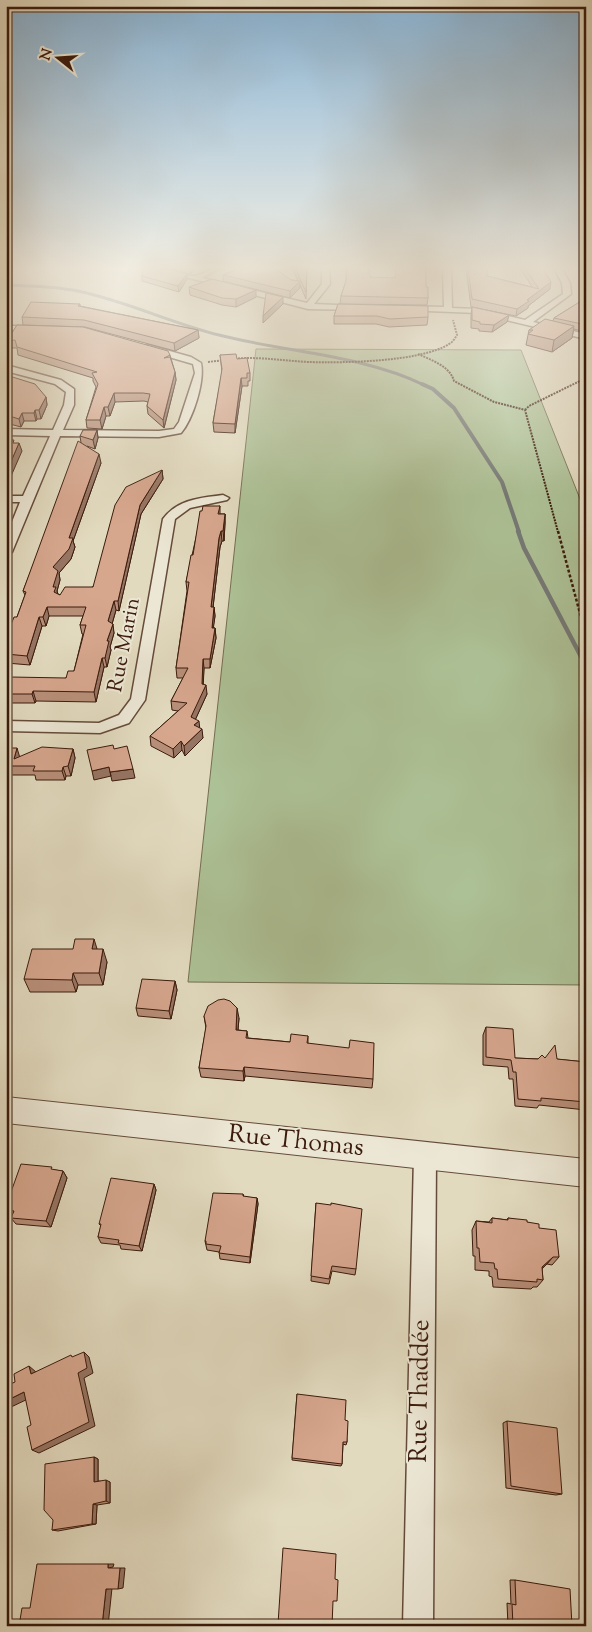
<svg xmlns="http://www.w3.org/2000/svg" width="592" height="1632" font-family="'Sorts Mill Goudy',serif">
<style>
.green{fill:#adc196;stroke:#746e51}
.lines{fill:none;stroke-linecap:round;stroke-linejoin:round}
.stream-far2{stroke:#757976;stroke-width:3}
.stream-far1{stroke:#757976;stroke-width:4}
.stream{stroke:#757976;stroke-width:4.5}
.minor-casing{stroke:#654b39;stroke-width:3}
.tertiary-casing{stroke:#654b39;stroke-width:2}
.path-far1{stroke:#3b1b0c;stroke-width:2;stroke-dasharray:2 1;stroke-linecap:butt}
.path{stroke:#3b1b0c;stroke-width:2.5;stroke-dasharray:3 2;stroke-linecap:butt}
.minor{fill:#ece7d5;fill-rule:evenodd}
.tertiary{fill:#ece7d5;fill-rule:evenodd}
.wall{fill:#b88f79;stroke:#3b1b0c}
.shaded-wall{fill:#967463;stroke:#3b1b0c}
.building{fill:#d6a68d;stroke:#3b1b0c}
.labels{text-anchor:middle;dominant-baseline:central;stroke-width:4;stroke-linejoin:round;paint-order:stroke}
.street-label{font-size:21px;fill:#3b1b0c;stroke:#ece7d5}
.near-street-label{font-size:25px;fill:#3b1b0c;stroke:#ece7d5}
</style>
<rect width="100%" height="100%" fill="#e2dabf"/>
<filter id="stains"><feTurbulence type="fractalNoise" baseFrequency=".004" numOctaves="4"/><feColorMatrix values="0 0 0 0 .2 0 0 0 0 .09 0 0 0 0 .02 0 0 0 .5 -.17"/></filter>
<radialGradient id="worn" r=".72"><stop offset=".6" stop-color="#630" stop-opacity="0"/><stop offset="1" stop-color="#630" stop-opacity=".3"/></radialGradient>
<path class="green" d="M256,349l265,1 65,164v471l-398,-3z"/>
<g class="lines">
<path class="stream-far2" d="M6,285c24,1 48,1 72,6 48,10 93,32 141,44 65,17 144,20 205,50"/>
<path class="stream-far1" d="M422,384l11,5 21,19 48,74 17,50"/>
<path class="stream" d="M518,531l6,17 62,118"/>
<g class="minor-casing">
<path id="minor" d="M151,268c16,-1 31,9 43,8 9,-1 15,-8 26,-8l-18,10 105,25 15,-19v-16h7l1,16 -16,20 45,2 4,2 -4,2 -51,-1z
M443,268h8l1,40 25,1 48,11 38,-26 -1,-11 -8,-15h7l9,15 1,11 -38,28 53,12v5l-109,-26 -74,-3v-4h3l38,1z
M6,326h30l4,2 -4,2h-30z
M148,345l43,12 10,6c4,18 -8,56 -20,70l-22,4 -99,-1 -48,116 -6,4v-19l14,-35h-14v-6h17l27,-60 -44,-1v-6l47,1 11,-25 2,-13 -11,-8 -49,-13v-6l55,15 13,9v16l-11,25 96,1 15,-2 5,-7 16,-49 -2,-9 -48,-14v-4z
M223,495l6,3 -2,2 -37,8 -15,11 -30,181 -16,23 -29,10 -94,-2v-10l93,2 20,-8 12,-16 32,-180c15,-20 37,-21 60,-24z
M425,1145l8,3 3,8 -3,470h-30l11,-470 3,-8z"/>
</g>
<g class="tertiary-casing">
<path id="tertiary" d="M6,1097l580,62v28l-580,-64z"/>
</g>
<path class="path-far1" d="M418,354c13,6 32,12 36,27l40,21 31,8 33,122
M232,359c26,-3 51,2 77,3 34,1 112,0 140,-18 4,-2 6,-6 8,-9l-4,-15
M208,362l16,-2
M525,410l4,-4 57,-28"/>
<path class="path" d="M558,531l28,105"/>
<use href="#minor" class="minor"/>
<use href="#tertiary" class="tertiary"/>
</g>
<path class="wall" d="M165,268h30l-4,6z
M292,268h15l-1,31 -6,-14v3l-10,10 -67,-17v-6l13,-5 62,11z
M346,268h23l1,9 56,10 2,11 -1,7 -87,-1 1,-8 5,-15z
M466,268h21v8l45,11 -12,-19h23l7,21 -22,17v2l-12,8 -45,-9z
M577,268h9v17l-4,-7v-3z
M142,276l45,3 -8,13 -37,-11z
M189,287l67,10 -20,10 -14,-2 -32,-10z
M586,298v28l-5,5 -7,-2 -2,9 -20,14 -26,-7 3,-15 24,-9 1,-3z
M80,304v2l118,24 1,8 -24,13 -90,-24 -62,-2 -1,-8z
M338,304l90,13 -1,8 -38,2 -13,-3h-42v-8z
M472,307l37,8 -2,7 -15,10 -13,-1v-2l-8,-1v-13z
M17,325l153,30 5,17 1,8 -12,48 -16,-14 -1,-8 1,-4 -4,-1 -29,1 -5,14h-4l-4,13 -15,-1 -1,-8 10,-33 -3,-6v-3l-75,-23 -1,-7h-8l-2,-7z
M220,355l17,4 13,14v8h-2v5h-6l-7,47 -21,-1 -1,-9 9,-51z
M6,375l40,22 1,8 -6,14h-4l-1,2h-12l-3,6 -15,-4z
M97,430l1,8 -3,11 -8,-3 14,17 -28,78 2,6 -4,12 -12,14 1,7 -3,11 1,3 2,1 33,-8 69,-117 1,9 -22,35 -22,97 -3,-1 -4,14 2,9 -4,14 1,3 -4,17h-3l-8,35 -60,-1 -1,2h-27l-2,-9 60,-16 8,-7 9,-37h-1l-2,-9 3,-9h-34l-3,10h-4l-12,39 -24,-2v-26l11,-20 8,-22 -2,-4 58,-148 -1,-7z
M220,506v8h5v9l-1,18h-2l-2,6 -7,60h1l1,9 -2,12h2l1,10 -6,30h-6l-1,16 4,10 -12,26 4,7 4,11 -18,18 -3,-6 -8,8 -23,-12 -1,-10 28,-25 -6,-1 -1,-9 12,-23h-6l-1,-10 11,-77 -1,-9 16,-71z
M6,748l14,9 53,-8 2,9 -4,18h-5l-1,4h-29l-1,-5h-29z
M97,949l10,13 -4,23h-25l-2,7h-46l-6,-13z
M175,981l2,9 -6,29 -33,-3 -2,-8z
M204,1016l35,2 -1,12 9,1 1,7 42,4 18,-6v8l65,35 -1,9 -127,-12 -1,5 -43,-4 -2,-9 7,-40z
M486,1027l29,31 23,1 7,-1 41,4v48l-47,-5 -2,3 -22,-2 -2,-27h-4l-1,-12 -25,-2v-30z
M54,1170l9,1 4,7 -16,49 -35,-3 -5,-6 1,-2h-2l-4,-5v-5z
M154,1184l2,6 -14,61 -21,-2 -1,-4 -19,-2 -3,-6 3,-11 -2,-2z
M243,1194l1,3 13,1 1,6 -8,59 -30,-4 -1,-7 -12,-2 -2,-9z
M316,1203l40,66 -1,6 -23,-4 -3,13 -18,-3z
M492,1218l15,2 1,-2 19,4 12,6 20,29 -7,8 -5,-1 -5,5 1,11 -6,7h-4l-2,2 -38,-2 -1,-10 -3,-1v-5l-14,-1v-14h-2l-1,-26 4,-9 13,1z
M297,1394l48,26 2,22 -1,3 -3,-1 -1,20 -1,2 -49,-6z
M507,1421l55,73 -6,1 -50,-7 -3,-65z
M94,1457l4,2v22l12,1v21l-13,2 -1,19 -38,7 -6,-1z
M510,1580h5l57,46h-64l-1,-23 4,1z"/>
<path class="shaded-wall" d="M190,268h5l-4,6z
M187,274v5l-8,13 -1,-6z
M300,281v7l-10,10v-7z
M551,282l-1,7 -22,17v2l-12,8 1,-7 10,-9z
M256,290v7l-20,10v-8z
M283,297v7l-20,19v-7z
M509,315l-2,7 -15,10 2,-7z
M586,321v5l-5,5 1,-7z
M574,326l-2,12 -20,14 2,-12z
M198,330l1,8 -24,13 -1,-8z
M175,372l1,8 -12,48 -1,-8z
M241,378l1,8 -7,47v-9z
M114,393l1,9 -5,14 -2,-9z
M46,397l1,8 -6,14 -2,-9z
M104,407l2,9 -4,13 -2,-9z
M35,410l2,9 -1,2 -2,-8z
M22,413l2,8 -3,6 -2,-8z
M97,430l1,8 -3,11 -2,-9z
M19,443l3,8 -14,32 -2,-5v-5z
M99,454l2,9 -28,78 2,6 -4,12 -12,14 1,7 -3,11 1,5 -2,5 -3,-14v-20l16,-29z
M162,470l1,9 -22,35 -22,97 -1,-10 22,-96z
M225,514v9l-1,18 -1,-10z
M221,531l1,10 -2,6 -8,69 -1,-9 8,-69z
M114,601l2,9 -6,21 -2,-10z
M47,607l2,9 -3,10 -3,-9z
M214,607l1,9 -3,22v-10z
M39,617l3,9 -12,39 -3,-9z
M113,624l1,9 -4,14 1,3 -4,17 -2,-9 2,-17z
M215,628l1,10 -6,30v-9z
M102,658l2,9 -8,35 -2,-10z
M203,659l1,9 -1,23 3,-6 1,9 -15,33 -1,-10 11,-33z
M33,691l3,10 -1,2 -3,-9z
M199,721l1,10 -6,-6z
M202,729l1,9 -18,18 -1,-10z
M181,741l1,9 -8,8 -1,-9z
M17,748l3,10 -6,1z
M73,749l2,9 -4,18 -3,-10z
M63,767l3,9 -1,4 -3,-9z
M109,767l2,9 -17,4 -2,-9z
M133,769l2,9 -23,3 -2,-9z
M94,939l4,13 -6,-3z
M103,949l4,13 -4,23 -4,-12z
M73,973l5,12 -2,7 -4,-12z
M175,981l2,9 -6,29 -2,-8z
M237,1008l2,10 -2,22 -1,-10z
M244,1067l1,9 -1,5 -1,-10z
M63,1171l4,7 -16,49 -5,-6z
M154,1184l2,6 -14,61 -3,-5z
M257,1198l1,6 -8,59v-6z
M553,1257l-6,7 -11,10 6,-7z
M84,1352l5,5 4,16 -9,5 11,48 -56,27 -7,-3 46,-77z
M29,1366l7,6 -5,2z
M24,1392l8,5 -23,11 -3,-2v-5z
M94,1457l4,2v25l-4,-2z
M106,1480l4,2v21l-4,-2z
M93,1504l4,1 -1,19h-4z
M108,1564h6l-1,3 -5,1z
M120,1568h5l-2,20 -5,1z
M112,1588l-4,38h-6l4,-37z"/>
<path class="building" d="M143,268h21l23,6 -9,12 -36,-10z
M236,268h38l17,12 9,1 -10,10 -67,-16 13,-5z
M295,268h12l-1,24z
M347,268h22l1,9 25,1 1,-10h30v19h2v11l-87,-2 5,-15z
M468,268h19v8l52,13 -14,-21h18l8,14 -24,18 2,1 -12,8 -45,-10z
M583,268h3v8l-3,-4h3z
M212,279l44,11 -20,9 -14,-1 -33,-11z
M266,293l17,4 -20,19z
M586,298v23l-4,3 -28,-6z
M31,302l49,2 -2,2 120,24 -24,13 -90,-23 -62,-3z
M338,304l90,2v11l-38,2 -13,-3h-43z
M472,307l37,8 -15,10 -14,-1v-2l-8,-2z
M545,319l29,7 -20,14 -26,-6 5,-4h-4z
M17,325l66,2 85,24 2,4 -6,3 6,-1 5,15 -12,48 -16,-14 3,-12 -7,-1h-29l-6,14h-4l-4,13h-14l12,-36 -6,-11 5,-1 -80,-25 -2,-7 -8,1z
M236,354l1,5 10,-1 3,15h-3v5h-6l-6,46 -22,-1 9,-54 -2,-14z
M6,375l29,9 11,13 -7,13h-4l-1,3h-12l-3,6 -13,-4z
M83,430h14l-4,10 -13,-4z
M6,438h4l-1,2h5l-1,3h6l-13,30z
M78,441l21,13 -30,84h4l-4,11 -16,18 5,4 -5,16h3l-2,5 6,3 5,-8h28l22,-82 11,-18 36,-17 -22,35 -22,96h-4l-6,20 5,3 -6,17h2l-4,17h-3l-8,34 -61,-1 -1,3h-26v-3l5,-14 55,1 2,-7h6l12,-46h-6l6,-18h-39l-4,10h-4l-12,39 -21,-2v-17l8,-20h3l9,-25 -3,-1z
M203,506h17l-2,8h7l-2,17h-2l-2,7 -8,69h3l-2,21h3l-5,31h-7l-1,25 4,1 -15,32 8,4 -5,4 8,4 -18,17 -3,-5 -8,8 -23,-13 37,-33 -16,-2 17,-33h-12l13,-86h-3l5,-27h2l7,-44h2z
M113,745l1,4 13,-3 6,23 -23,3 -1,-5 -17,4 -5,-21z
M42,747l31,2 -5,17 -5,1 -1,4h-29l2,-5h-29v-18h11l-3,11z
M75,939h19l-2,10h11l-4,24h-26l-1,7 -48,-1 8,-30h41z
M142,979l33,2 -6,30 -33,-3z
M224,999l6,2 7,7 -1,22 11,1 -1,7 44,4 1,-8 17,2 -1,7 42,5 1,-8 24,3 -1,36 -129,-12 -1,4 -44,-3 7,-42 -2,-10 4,-10 10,-6z
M486,1027l27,2 2,29 23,1 4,-4 3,3 10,-13 2,14 29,3v40l-45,-4v3l-23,-2 -2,-27h-3l-2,-12 -25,-3z
M21,1164l31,3 -1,2 12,2 -17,50 -35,-3 3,-7 -8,-1v-4z
M111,1178l43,6 -15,62 -21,-3 1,-3 -21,-3 3,-13h-2z
M213,1193l30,1v2l14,2 -7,59 -31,-4 2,-7 -15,-2v-3h-1z
M316,1203l15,2v-2l31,6 -6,60 -24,-3 -3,13 -18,-3z
M492,1218l16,2v-2l19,2v2l12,2v4l17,2 3,27h-6l-11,10 1,13 -6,-1v3l-39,-3 -1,-10h-2l-1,-6 -14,-1 -1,-14h-2l-1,-27 16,2z
M84,1352l3,16 -9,5 11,49 -57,28 -5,-23 4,-2 -7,-33 -18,9v-15l9,-4 -1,-8 15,-8 2,8 40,-19 1,2z
M297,1394l49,6 -1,20 3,1 -1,21h-4l-1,22 -50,-6z
M507,1421l50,7 5,66 -51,-8z
M94,1457v25l12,-2v21l-13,3 -1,20 -40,6 1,-10 -9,-10 1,-46z
M283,1548l53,6 -1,25 3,1 -1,21h-4l-1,25h-39l-15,-2z
M37,1564h71v4h12l-2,21h-12l-4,37h-83l3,-18h8z
M515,1580l55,9 2,37h-59l-1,-22 4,1z"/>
<linearGradient id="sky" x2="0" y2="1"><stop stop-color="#89b5d7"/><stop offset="0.54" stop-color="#f2eee2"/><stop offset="1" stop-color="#f2eee2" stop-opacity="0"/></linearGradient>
<rect width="592" height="496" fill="url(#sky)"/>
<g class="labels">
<g class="street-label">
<text transform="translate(125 645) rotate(-79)">Rue Marin</text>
</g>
<g class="near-street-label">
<text transform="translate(296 1142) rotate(6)">Rue Thomas</text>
<text transform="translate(421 1391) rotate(-89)">Rue Thaddée</text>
</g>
</g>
<rect width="592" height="1632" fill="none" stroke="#e2dabf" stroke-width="25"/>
<rect x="8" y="8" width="577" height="1617" fill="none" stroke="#3b1b0c" stroke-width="2.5"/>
<rect x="12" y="12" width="567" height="1607" fill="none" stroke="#3b1b0c"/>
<g transform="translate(58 58) rotate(287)" stroke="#ece7d5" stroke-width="4" paint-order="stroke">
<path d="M0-4L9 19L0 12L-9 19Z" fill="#3b1b0c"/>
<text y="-8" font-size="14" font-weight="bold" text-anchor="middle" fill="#3b1b0c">N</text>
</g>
<rect width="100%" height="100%" filter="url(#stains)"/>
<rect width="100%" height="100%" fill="url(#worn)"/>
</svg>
